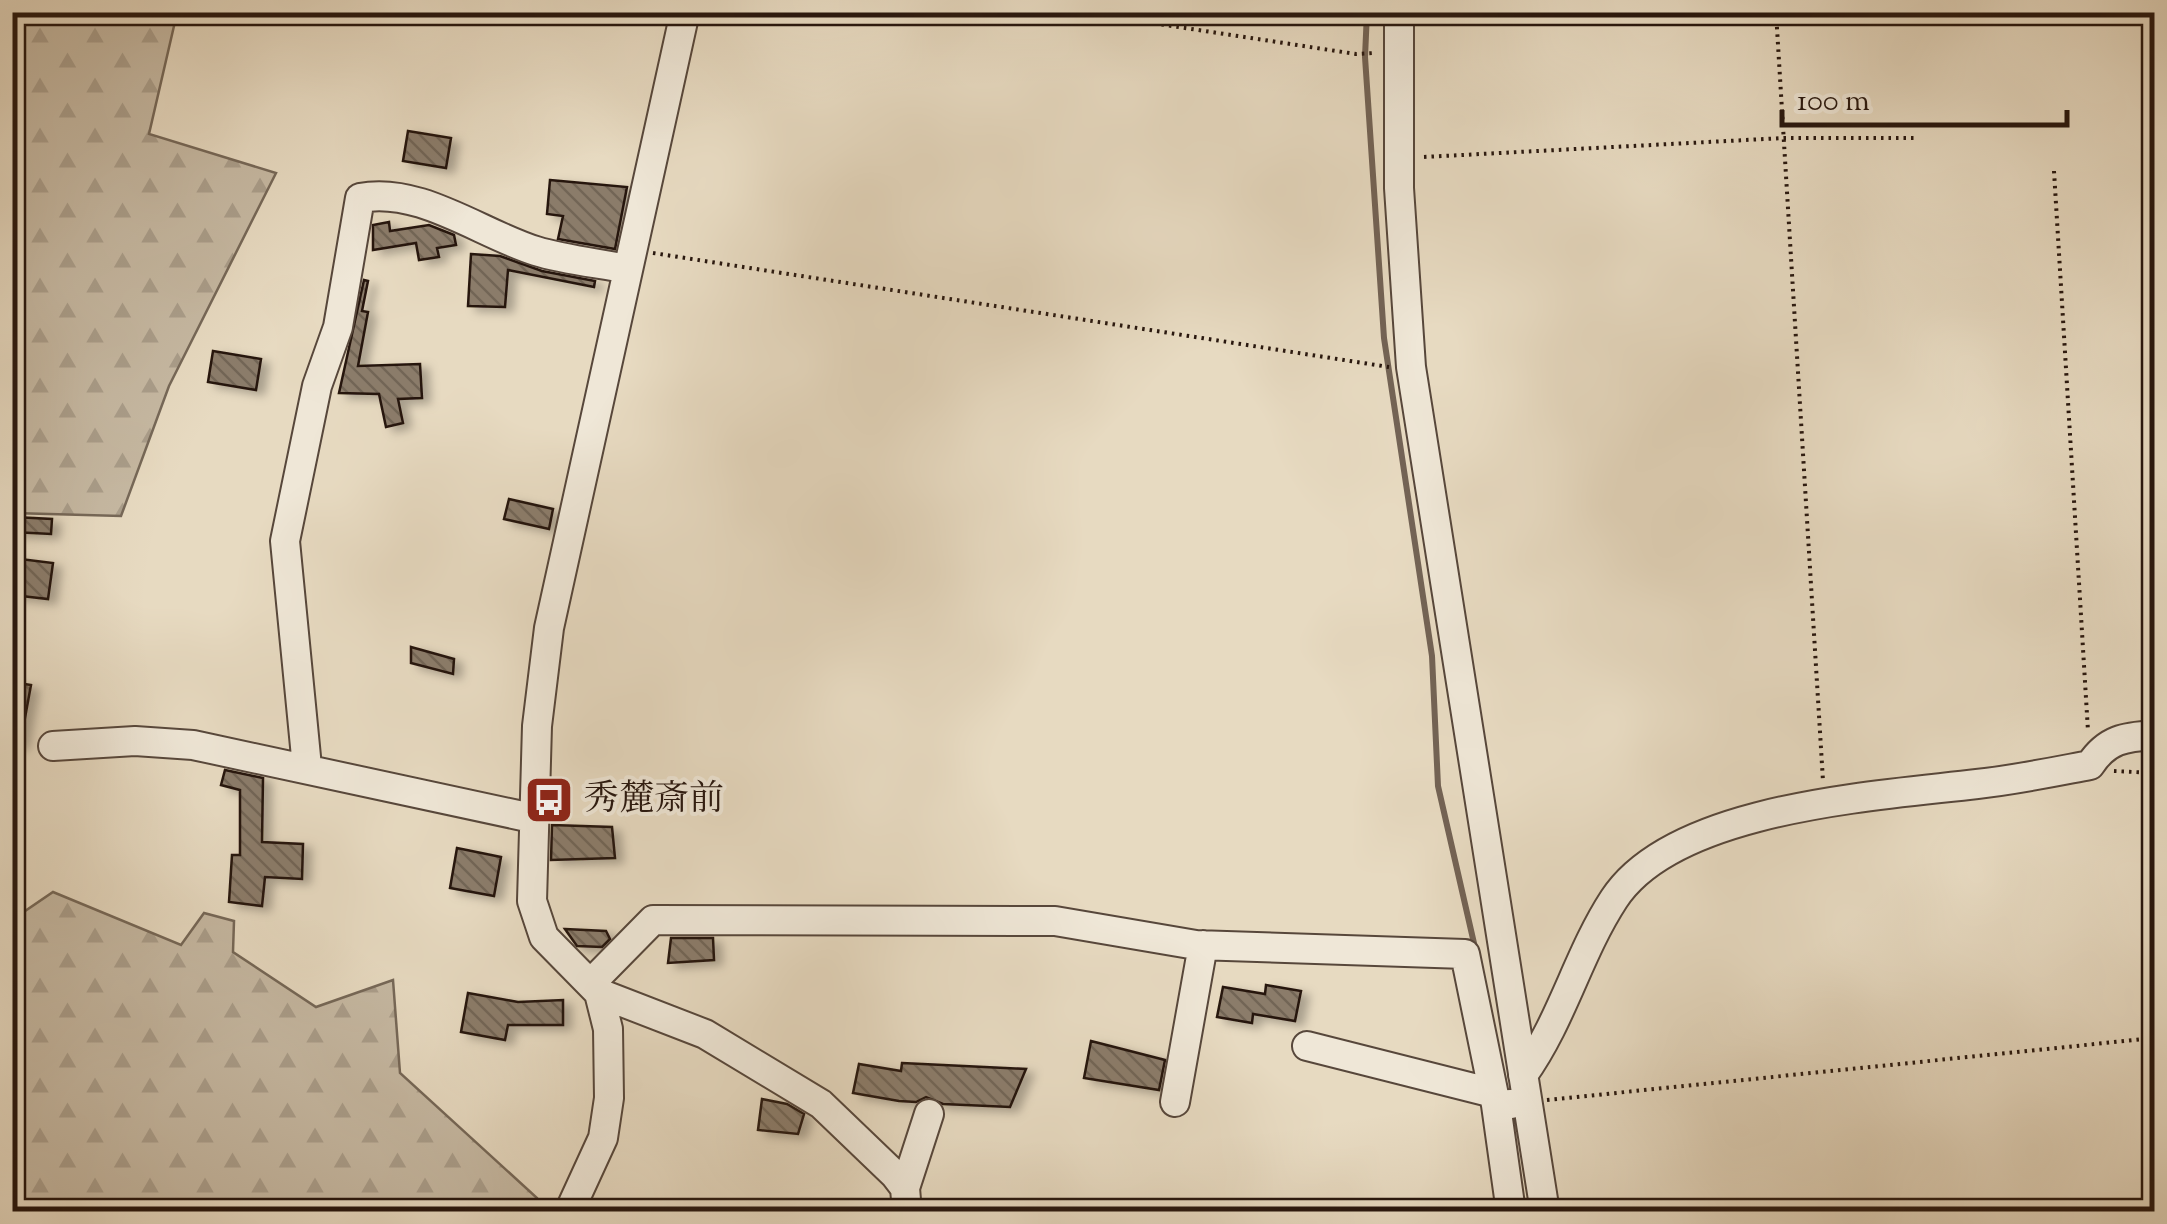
<svg xmlns="http://www.w3.org/2000/svg" width="2167" height="1224" font-family="'Sorts Mill Goudy','Noto Serif JP',serif">
<style>
.forest{fill:url(#forest-firs);stroke:#766858;stroke-width:2.5}
.cemetery{fill:url(#cemetery-stones);stroke:#766858;stroke-width:2.5}
.lines{fill:none;stroke-linecap:round;stroke-linejoin:round}
.stream{stroke:#736355;stroke-width:6}
.building{fill:url(#building-back-hatch);stroke:#27160e;stroke-width:2.5;filter:url(#shadow)}
.minor-casing{stroke:#57473b;stroke-width:32}
.path{stroke:#27160e;stroke-width:4;stroke-dasharray:2.5 5;stroke-linecap:butt}
.minor{stroke:#efe7d7;stroke-width:28}
.labels{text-anchor:middle;dominant-baseline:central;stroke-width:8;stroke-linejoin:round;paint-order:stroke}
.poi-label{font-size:35px;fill:#27160e;stroke:#efe7d7;text-anchor:start}
</style>
<defs>
<pattern id="forest-firs" width="22" height="20" patternUnits="userSpaceOnUse" patternTransform="scale(2.5)"><rect width="22" height="20" fill="#c6b9a3"/><path d="M5 1l3.5 6h-7zM16 11l3.5 6h-7z" fill="#aa9e8b"/></pattern>
<pattern id="cemetery-stones" width="16" height="16" patternUnits="userSpaceOnUse" patternTransform="scale(2.5)"><rect width="16" height="16" fill="#c6b9a3"/><path d="M2 7V4a2 2 0 0 1 4 0v3zM10 15v-3a2 2 0 0 1 4 0v3z" fill="#aa9e8b"/></pattern>
<pattern id="building-back-hatch" width="6" height="6" patternUnits="userSpaceOnUse" patternTransform="scale(2.5)"><rect width="6" height="6" fill="#8b7c6b"/><path d="M-1 5l2 2M0 0l6 6M5-1l2 2" fill="none" stroke="#726556"/></pattern>
<filter id="shadow"><feDropShadow dx="8" dy="4.5" stdDeviation="5" flood-color="#0004"/></filter>
</defs>
<rect width="100%" height="100%" fill="#e7dac1"/>
<filter id="stains"><feTurbulence type="fractalNoise" baseFrequency=".002" numOctaves="4"/><feColorMatrix values="0 0 0 0 .2 0 0 0 0 .09 0 0 0 0 .02 0 0 0 .5 -.17"/></filter>
<radialGradient id="worn" r=".72"><stop offset=".6" stop-color="#630" stop-opacity="0"/><stop offset="1" stop-color="#630" stop-opacity=".3"/></radialGradient>
<path class="forest" d="M12,13h165l-28,121 127,39 -107,213 -48,130 -108,-3z
M53,892l128,53 23,-32 30,8 -1,31 83,55 77,-27 7,93 137,125 -1,13h-523l-1,-291z"/>
<path class="cemetery" d="M12,803l10,2 -3,142h-7z"/>
<g class="lines">
<path class="stream" d="M1367,12l-2,45 19,281 48,318 6,130 38,166"/>
</g>
<path class="building" d="M408,131l43,7 -5,30 -43,-7z
M550,180l77,7 -12,62 -57,-10 5,-23 -16,-2z
M389,222l1,9 39,-6 25,10 2,10 -19,3 2,9 -20,3 -3,-17 -43,7v-25z
M471,254l29,2 42,15 53,10 -1,6 -86,-17 -3,37 -37,-1z
M364,280l4,1 -6,30 6,1 -10,54 62,-2 2,34 -24,1 5,24 -17,4 -7,-33 -40,-1z
M213,351l48,8 -5,31 -48,-8z
M509,499l44,10 -4,20 -45,-10z
M14,517l38,2 -1,15 -38,-2z
M12,558l41,5 -5,36 -36,-4z
M411,647l43,12 -1,15 -42,-11z
M12,682l19,3 -11,60 -8,-1z
M225,770l38,8 -1,64 41,2 -1,35 -37,-2 -3,29 -33,-4 3,-47h8v-65l-19,-5z
M552,825l60,2 3,31 -64,2z
M457,848l44,9 -7,39 -44,-8z
M565,929l41,2 4,8 -8,8 -25,-1z
M671,938h42l1,22 -46,3z
M1266,985l35,6 -6,30 -42,-7 -1,9 -35,-6 6,-30 42,7z
M468,993l50,9 45,-2v25h-55l-3,15 -44,-8z
M1091,1041l74,19 -6,30 -75,-12z
M902,1063l124,6 -16,38 -67,-3 -17,-7 -10,5 -17,-1 -46,-8 6,-29 42,7z
M762,1099l25,5 17,10 -6,20 -40,-4z"/>
<g class="lines">
<g class="minor-casing">
<path id="minor" d="M1399,12v176l12,179 134,845
M53,746l82,-5 58,4 339,73
M307,767l-22,-226 32,-155 21,-59 22,-129c59,-12 121,36 176,53 29,9 62,12 92,18
M591,983l62,-63 402,1 141,24 269,9 31,151
M599,993l106,41 116,70 74,71 10,13 2,24
M1307,1046l186,47
M1523,1075c39,-54 55,-121 91,-176 60,-92 264,-103 363,-115 38,-4 76,-12 113,-19 17,-26 35,-28 64,-30
M1175,1102l28,-157
M905,1188l24,-74
M569,1212l34,-74 6,-40 -1,-69 -9,-36 -55,-56 -12,-36 5,-175 12,-98 136,-616
M1511,1212l-15,-107 15,-1"/>
</g>
<path class="path" d="M1080,12l276,42 18,-1
M1776,12l47,769
M1424,157l360,-19h134
M2054,171l34,560
M653,253l736,114
M2114,771l40,2
M1547,1100l607,-62"/>
<use href="#minor" class="minor"/>
</g>
<defs>
<g id="bus-square" transform="scale(2.5)"><rect x="-9" y="-9" width="18" height="18" rx="4" fill="#8f2418" stroke="#efe7d7"/><path d="M-5-6H5V4H4V6H2V4H-2V6H-4V4H-5ZM-3.5-4V0h7V-4ZM-3.5 1.2v1.5H-2V1.2ZM2 1.2v1.5H3.5V1.2Z" fill="#fff"/></g>
</defs>
<g fill-rule="evenodd">
<use href="#bus-square" x="549" y="800"/>
</g>
<g class="labels">
<g class="poi-label">
<text x="584" y="800">秀麓斎前</text>
</g>
</g>
<rect width="2167" height="1224" fill="none" stroke="#e7dac1" stroke-width="50"/>
<rect x="15" y="15" width="2137" height="1194" fill="none" stroke="#27160e" stroke-width="5"/>
<rect x="25" y="25" width="2117" height="1174" fill="none" stroke="#27160e" stroke-width="2.5"/>
<path d="M1782 110v15h285v-15" fill="none" stroke="#27160e" stroke-width="5"/>
<text x="1797" y="110" font-size="30" fill="#27160e" stroke="#efe7d7" stroke-width="8" paint-order="stroke">100 m</text>
<rect width="100%" height="100%" filter="url(#stains)"/>
<rect width="100%" height="100%" fill="url(#worn)"/>
</svg>
